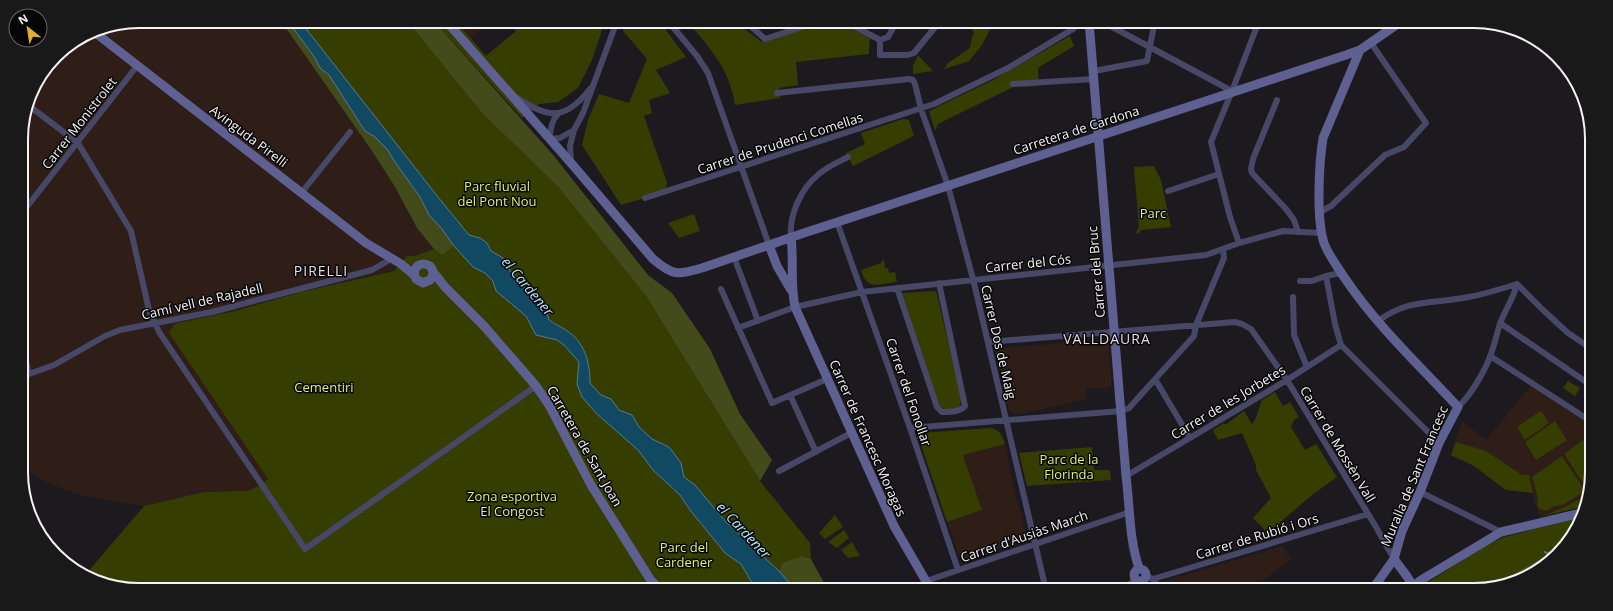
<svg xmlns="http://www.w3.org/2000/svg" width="1613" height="611" font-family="'Open Sans',sans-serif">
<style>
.industrial{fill:#2f1d18}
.green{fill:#363d01}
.forest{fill:#444b1b}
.water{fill:#124962;stroke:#567c8e}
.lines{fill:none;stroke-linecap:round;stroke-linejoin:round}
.stream{stroke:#567c8e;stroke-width:2}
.street{stroke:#474867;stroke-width:6}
.secondary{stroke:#5f6092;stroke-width:9}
.secondary-bridge{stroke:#5f6092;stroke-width:9}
.labels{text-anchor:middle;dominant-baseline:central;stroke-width:3;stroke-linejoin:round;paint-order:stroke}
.street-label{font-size:13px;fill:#f5f3f6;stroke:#070607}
.park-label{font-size:13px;fill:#def078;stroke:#070607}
.neighbourhood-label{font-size:14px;letter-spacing:1px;fill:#e3dee6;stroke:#070607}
.water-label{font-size:14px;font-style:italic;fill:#b5e2fb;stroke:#070607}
.rim{fill:none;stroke:#f5f3f6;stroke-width:2}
</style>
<rect width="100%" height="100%" fill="#1d1a1f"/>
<path class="industrial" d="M139,21h142l91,130 23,36 22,41 17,21 -19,7h-8l-11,14 -95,22 -66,19 -58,12 -4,3 95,153 -11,8 -10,4 -43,1 -60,14 -61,-10 -33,-12 -27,-15v-75l5,-5 -5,-12 -2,-246 12,-44 28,-37 33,-20z
M456,21h36l-21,17z
M1104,340l3,2 2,4 3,41 -26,2 1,9 -5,2 -66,15 -7,-4 -13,-58 4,-5z
M1531,385l61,40v47l-4,22 -6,5h-3l-14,8 -26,9 -7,-23 -26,-3 -32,-24 -23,-11 11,-34 24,19z
M1005,444l10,49 11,40 -4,8 -57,19 -5,-3 -13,-35 35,-12 -19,-55z
M1282,546l10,13 -43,31h-82l-3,-4 1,-5z"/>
<path class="green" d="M300,21h107l75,92 77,75 87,108 114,185 50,62 1,16 -9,-3 -20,7 -3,8 -53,-49 -31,-37 -11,-8 -3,-14 -12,-16 -17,-8 -13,-12 -7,-12 -13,-5 -8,-11 -10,-4 -11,-12c0,-18 -4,-38 -20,-50 -6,-5 -14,-8 -21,-13l-3,-12 -21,-18 -3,-10 -11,-8 -8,-14 -12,-7 -4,-8 -7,-5 -11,-3 -31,-38z
M434,21h22l30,35 30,-25 -9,-10h98l-13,39 -14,28 -20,14 -19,2 -17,14z
M627,21h32l27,36 -30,13 14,23 -21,7 3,13 -8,3 23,67 -2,9 -44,13 -39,-60 6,-25 11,-26 30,9 18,-44 -24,-28z
M688,21h45l29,21 67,-21h8l34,18 -2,3v12l-73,8 2,23 -19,3 1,10 -45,7c-2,-16 -10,-36 -20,-49 -8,-13 -19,-23 -27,-35z
M972,21h22l-12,24 -13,16 -25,8 4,-6 22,-15 2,-11 2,-4 -2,-4 2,-4z
M1070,36l4,10 -36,22 1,18 -26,1 -6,3 -69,34 -3,7 -6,-20 64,-31z
M918,55l15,16 -20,3v-8z
M903,119l6,1 5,16 -61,30 -7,-13 19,-9 -4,-11z
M1154,166l7,14 10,47 -30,3 -3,4 -2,-2 3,-4 -5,-61z
M694,214l6,17 -21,7 -11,-15z
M454,246l19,20 12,7 8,8 3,10 30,25 10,19 21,5 7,5 15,17 -2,22 6,13 13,16 42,37 15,20 27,25 10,15 35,43 16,11 10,17 8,9h-620l-38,-6 -15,-10 58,-68 60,-14 43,-1 10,-4 11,-8 -99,-146 4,-7 4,-3 58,-12 66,-19 93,-21 13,-15h8l19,-7 8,6z
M884,259l1,9h3l1,5 6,-1 2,10c-19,2 -30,9 -36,-12l20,-7z
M936,291l26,108 -3,8c-7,3 -15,5 -20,-3l-38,-111z
M1568,381l12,7 -5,8 -12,-8z
M1275,392l8,14 7,-4 9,15 -5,3 -3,7 14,23 11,-6 21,33 -25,18 -42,36 3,4 -7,2 -2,-8 -11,-11 18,-20 -15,-28v-5l-14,-32 -24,7 -5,-10 11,-7 1,2 19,-14 8,13 3,-4 7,-20z
M1541,411l8,12 -24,17 -8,-13z
M1555,421l12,19 -31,20 -11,-18z
M991,428c9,2 11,7 14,16l-42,11 19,55 -35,12 -29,-86 2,-3z
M1583,440l9,12v20l-3,16 -2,1 -23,-35z
M1456,442l30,9 36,24h7l4,18 -27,-3 -32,-24 -23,-11z
M1092,447l2,23h16l1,10 -84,6 -8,-33z
M1562,456l23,35 -22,14 -9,1 -7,5 -8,-2 -2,-5 1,-6 -6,-21z
M1588,494l-2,12 -47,11 26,-10 14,-8h3z
M835,515l8,12 -18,12 -6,-6z
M1582,517l-10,21 -10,10 -15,7 -59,33 -7,2h-65l69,-44 19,-9z
M844,530l5,8 -12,10 -9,-6z
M852,542l8,14 -12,2 -7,-8z"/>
<path class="forest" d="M281,21h7l27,37 5,10 9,7 36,56 10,6 12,12 8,13 25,35 9,18 13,14 12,17 -12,9 -8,-6 -17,-21 -22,-41 -23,-36z
M407,21h27l120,135 94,119 24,18 38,56 30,65 32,46 -12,21 -114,-185 -87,-108 -77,-75z
M1562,548l-16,17 -27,16 -31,7 59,-33z
M802,556l9,3 17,31h-33l-16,-19 3,-8z"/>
<path class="water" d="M288,21h12l138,176 31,38 11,3 7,5 4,8 12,7 8,14 11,8 3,10 21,18 3,12c7,5 15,8 21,13 16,12 20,32 20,50l11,12 10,4 8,11 13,5 7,12 13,12 17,8 12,16 3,14 11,8 31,37 53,49 16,19h-36l-8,-9 -10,-17 -16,-11 -35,-43 -10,-15 -27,-25 -15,-20 -42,-37 -14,-16 -5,-13 2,-22 -15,-17 -7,-5 -21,-5 -10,-19 -30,-25 -3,-10 -8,-8 -12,-6 -19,-21 -12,-17 -13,-14 -9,-18 -25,-35 -8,-13 -12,-12 -10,-6 -36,-56 -9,-7 -5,-10z"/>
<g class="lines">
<path class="stream" d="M1545,552l9,5"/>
<path class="street" d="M668,21l29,35 11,17 61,172
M745,21l20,18 55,-18
M844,21l36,19
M945,21l10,4
M1101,21l131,70
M880,40v15h28l6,-2 26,-32
M880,40l8,-3 9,-16
M1094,71l53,-10 8,-40
M1013,84l81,-5
M777,93l132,-14 4,1 2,4 6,25 27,77 25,93 73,311
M516,97c32,22 49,24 74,-8
M1277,100l-24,59 -2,10 1,4 34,36 8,11 4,12
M28,105l50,38 53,88 18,79 10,22 146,217 231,-163
M558,114c-7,7 -7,16 -9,25l11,-1 14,-8
M571,163l-1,-17 4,-16 9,-17 34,-92
M1168,191l51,-17
M302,192l48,-60
M645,198l289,-94 74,-36 65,-39 8,-8
M1320,212l11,-6 54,-51 19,-8 22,-24 -55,-80
M22,213l115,-147
M837,222l73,206 48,142
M791,237c-2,-22 10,-49 28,-63 8,-7 19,-12 29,-17
M1239,243l-9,-26 -19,-75 21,-51 27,-70
M734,257l24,64
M1341,273l-15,3 9,48 6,21 98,98
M1300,281h12l14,-5
M1517,284l25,25 26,24 24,16
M897,288l40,119 5,5c8,0 18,0 23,-6l-26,-123
M721,289l51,114 55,-24
M1293,297l1,38 13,32
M1378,321c31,-23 56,-17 91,-24 16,-3 32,-8 48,-13
M1500,323l92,63
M738,328l57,-21 67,-15 344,-37 33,-12 44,-12 38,2
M988,342l247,-20 7,2 9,5 36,51 89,147 18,32
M22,345l7,29
M1490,356l102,66
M23,378l6,-4 25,-9 51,-29 15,-6 92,-18 160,-42 19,-11
M1155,379l35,59
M790,395l26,57
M1458,407c13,-12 27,-36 33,-53 4,-11 6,-22 10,-33 5,-12 13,-24 16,-37
M910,428l211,-17 8,-3 65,-72 2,-11 28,-67 -1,-9
M779,471l72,-38
M1126,476l161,-96 54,-35
M1420,492l81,40
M1146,576l7,3 8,11
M1153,579l215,-65
M926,581l204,-69
M1115,590l13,-5 8,-5"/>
<path class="secondary" d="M446,21l125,142 82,96c20,17 24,16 49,9l99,-34 545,-179 14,-5 42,-29
M1089,21l37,455c4,31 3,63 13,92
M93,31l273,212 35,21 13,11
M1360,50l-37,88c-4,25 -7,81 1,105 5,13 13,23 20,34 32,48 75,88 114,130l-19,36 -19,49 -18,39 -8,28 -22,31
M791,237c3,24 -1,46 4,70l99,219 37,64
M769,245l8,21 14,24
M434,273l-4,7 -7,3 -7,-4c-5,-11 4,-19 14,-13l4,7 11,14 39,39 52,60 13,19 42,80 59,94 10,11
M1394,559l12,16
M1134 575a6 6 0 1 1 12 0a6 6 0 1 1-12 0Z
M1408,590l13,-10 80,-48 84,-20"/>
<path class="secondary-bridge" d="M1406,575l10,15"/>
</g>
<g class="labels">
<g class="street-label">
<text transform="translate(79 123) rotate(-52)">Carrer Monistrolet</text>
<text transform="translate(1076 130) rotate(-18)">Carretera de Cardona</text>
<text transform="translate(249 136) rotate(37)">Avinguda Pirelli</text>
<text transform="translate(780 143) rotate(-18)">Carrer de Prudenci Comellas</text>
<text transform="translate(1028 263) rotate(-6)">Carrer del Cós</text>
<text transform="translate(1096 272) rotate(-95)">Carrer del Bruc</text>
<text transform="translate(202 301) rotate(-13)">Camí vell de Rajadell</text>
<text transform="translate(999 342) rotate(77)">Carrer Dos de Maig</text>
<text transform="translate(909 392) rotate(71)">Carrer del Fonollar</text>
<text transform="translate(1228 402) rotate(-31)">Carrer de les Jorbetes</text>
<text transform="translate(868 438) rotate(66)">Carrer de Francesc Moragas</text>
<text transform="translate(1338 444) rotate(59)">Carrer de Mossèn Vall</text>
<text transform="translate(585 446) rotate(60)">Carretera de Sant Joan</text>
<text transform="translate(1414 476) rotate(-67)">Muralla de Sant Francesc</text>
<text transform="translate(1024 536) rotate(-19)">Carrer d'Ausiàs March</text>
<text transform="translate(1257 536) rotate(-17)">Carrer de Rubió i Ors</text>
</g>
<g class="park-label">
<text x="497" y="186">Parc fluvial<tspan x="497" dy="15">del Pont Nou</tspan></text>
<text x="1153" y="213">Parc</text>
<text x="324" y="387">Cementiri</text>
<text x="1069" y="459">Parc de la<tspan x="1069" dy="15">Florinda</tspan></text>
<text x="512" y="496">Zona esportiva<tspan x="512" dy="15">El Congost</tspan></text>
<text x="684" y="547">Parc del<tspan x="684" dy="15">Cardener</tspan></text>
</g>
<g class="neighbourhood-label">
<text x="321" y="270">PIRELLI</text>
<text x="1107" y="338">VALLDAURA</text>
</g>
<g class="water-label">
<text transform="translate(528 286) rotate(50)">el Cardener</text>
<text transform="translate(744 530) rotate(47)">el Cardener</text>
</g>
</g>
<path d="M0 0H1613V611H0ZM139 28H1474A111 111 0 0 1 1585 139V472A111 111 0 0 1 1474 583H139A111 111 0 0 1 28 472V139A111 111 0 0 1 139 28Z" fill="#1a191a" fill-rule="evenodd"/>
<path class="rim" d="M139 28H1474A111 111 0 0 1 1585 139V472A111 111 0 0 1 1474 583H139A111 111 0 0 1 28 472V139A111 111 0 0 1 139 28Z"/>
<g transform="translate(28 28) rotate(330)"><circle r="19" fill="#070607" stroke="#666567"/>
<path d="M0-3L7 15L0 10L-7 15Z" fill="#deb133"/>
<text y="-6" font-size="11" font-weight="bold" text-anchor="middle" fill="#f5f3f6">N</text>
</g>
</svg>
